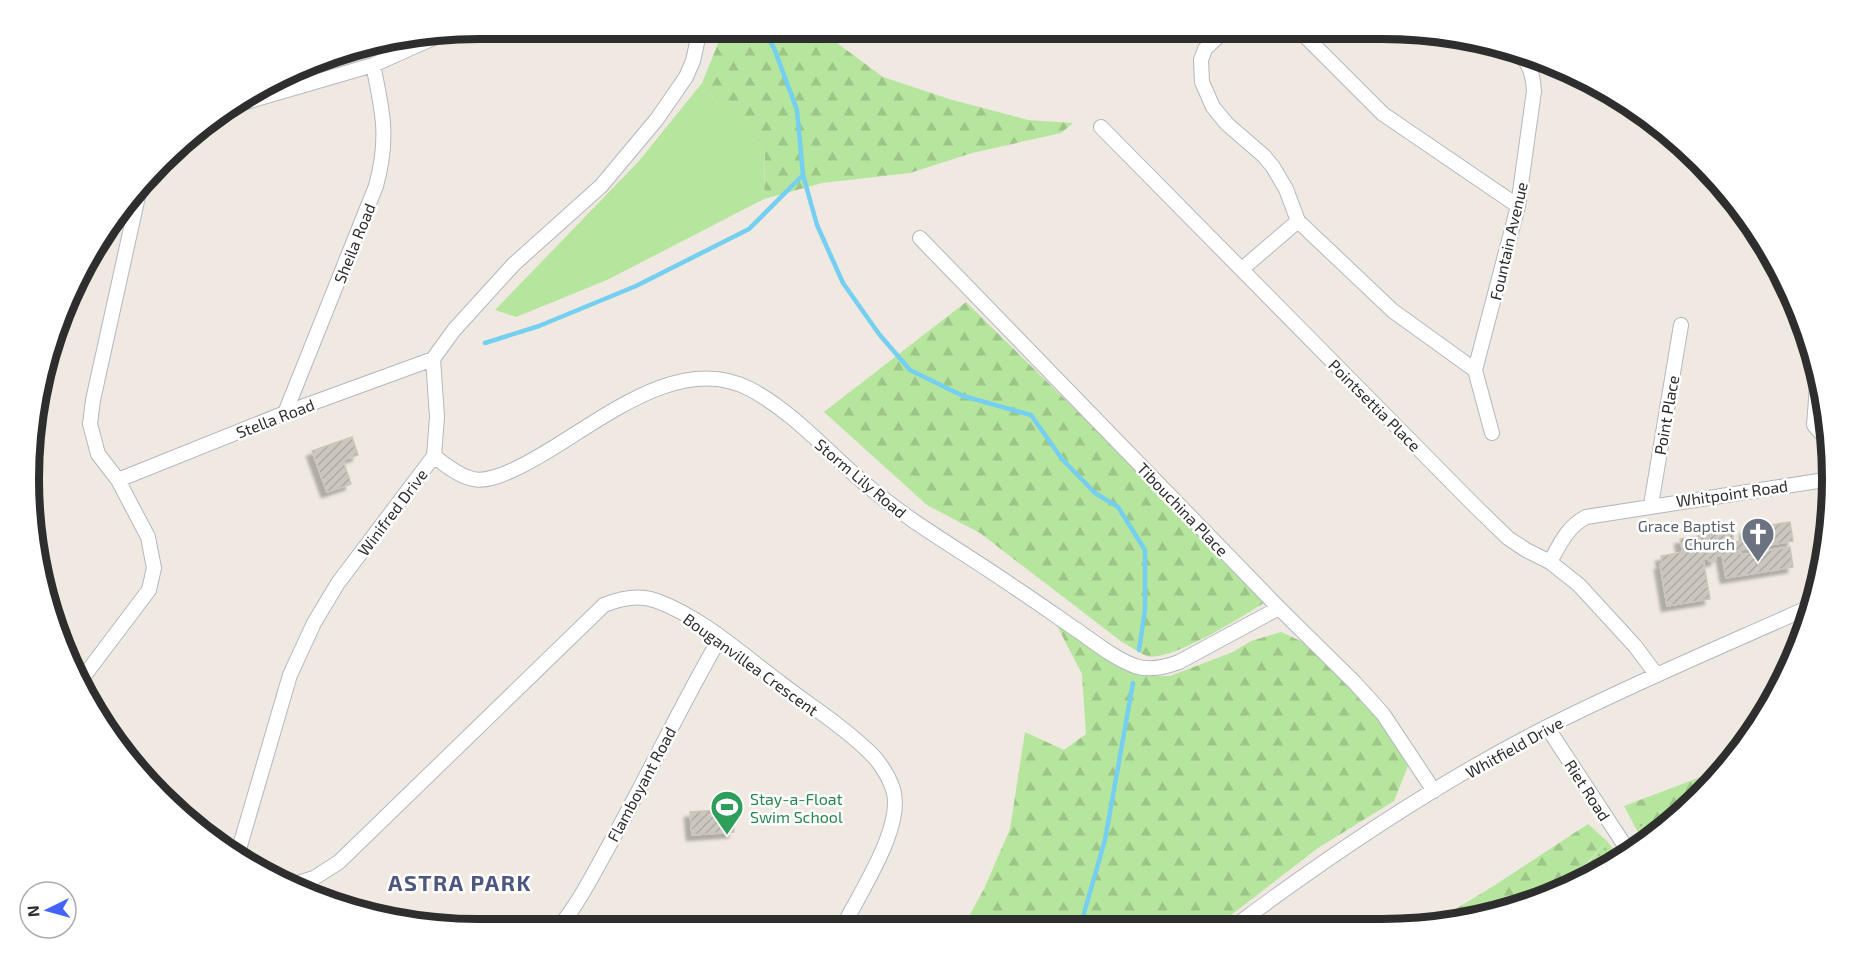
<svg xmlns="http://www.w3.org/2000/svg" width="1861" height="958" font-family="'Exo 2',sans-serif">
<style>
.grass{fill:url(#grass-dots)}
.forest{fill:url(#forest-firs)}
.park{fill:#b6e59e}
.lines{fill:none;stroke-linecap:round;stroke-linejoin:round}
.stream{stroke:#75cff0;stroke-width:4.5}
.building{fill:url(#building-hatch);stroke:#cbc5ba;stroke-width:1.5;filter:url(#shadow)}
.street-casing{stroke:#b4b7c1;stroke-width:16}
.street{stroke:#fff;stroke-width:14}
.labels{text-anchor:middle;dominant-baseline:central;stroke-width:5;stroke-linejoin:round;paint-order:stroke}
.street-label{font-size:16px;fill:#2e2e2e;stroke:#fff}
.worship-label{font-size:16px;fill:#5b616d;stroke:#fff;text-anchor:end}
.leisure-label{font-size:16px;fill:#27864d;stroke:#fff;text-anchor:start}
.district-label{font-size:22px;font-weight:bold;letter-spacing:1.5px;fill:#4d5680;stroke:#fff}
.rim{fill:none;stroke:#2e2e2e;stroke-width:8}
</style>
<defs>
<pattern id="grass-dots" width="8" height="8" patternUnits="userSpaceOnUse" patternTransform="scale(1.5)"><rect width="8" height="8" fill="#b6e59e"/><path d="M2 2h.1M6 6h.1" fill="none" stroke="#9dc588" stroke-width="1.8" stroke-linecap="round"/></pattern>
<pattern id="forest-firs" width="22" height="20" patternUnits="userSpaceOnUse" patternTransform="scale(1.5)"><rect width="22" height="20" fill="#b6e59e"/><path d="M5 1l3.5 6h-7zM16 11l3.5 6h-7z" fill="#9dc588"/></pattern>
<pattern id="building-hatch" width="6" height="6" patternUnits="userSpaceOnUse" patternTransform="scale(1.5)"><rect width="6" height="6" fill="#cbc7bf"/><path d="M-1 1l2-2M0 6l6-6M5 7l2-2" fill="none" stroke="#afaba4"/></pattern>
<filter id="shadow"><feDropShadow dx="-5.5" dy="5.5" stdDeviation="1.5" flood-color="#0004"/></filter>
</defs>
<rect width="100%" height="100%" fill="#efe9e1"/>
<path class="grass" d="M1631,819l19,8 20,-4 -14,14 -12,7z
M1607,841l13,17 -55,31z"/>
<path class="forest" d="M720,29h98l65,48 66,22 79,21 45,3 -12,10 -89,20 -62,20 -88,10 -58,16 1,-48 -35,-32 -28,-36 18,-44z
M966,302l125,123 173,178c-23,14 -93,59 -117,53 -8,-3 -17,-10 -25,-14l-142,-109 -53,-28 -103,-93z
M1054,620l56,40 37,16h23l63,-24 18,-11 30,-9 24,11 47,45 32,39 24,39 -14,35 -76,47 -101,78 -254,1 21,-38 26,-60 15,-97 39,18 22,-16 -4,-60z
M1727,767l-6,9 -51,47 -20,4 -19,-8 -7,-13z
M1588,824l19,17 -47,51 -6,3 -113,31h-13l67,-41z"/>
<path class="park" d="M702,83l28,36 35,32 -1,48 -157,81 -91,37 -21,-7 144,-149z"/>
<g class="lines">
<path class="stream" d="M762,29l12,19 23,62 6,65 14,50 26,58 36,51 31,36 53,26 68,19 31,44 33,34 23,14 27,43v60l-6,40
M485,343l54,-17 97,-40 113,-57 54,-54
M1080,927l25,-87 28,-157"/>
</g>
<path class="building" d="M352,437l6,18 -15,5 8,24 -24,8 -15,-41z
M1790,522l3,19 -53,9 1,5 49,-8 3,20 -67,11 -4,-23 -6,1v4l-7,1 -1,-3 -5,1 7,40 -43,7 -7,-42 3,1 -2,-9 22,-4 -3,-13 52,-9 2,12 13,-2 -2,-11z
M732,809l2,23 -42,3 -2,-23z"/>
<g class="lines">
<g class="street-casing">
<path id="street" d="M1226,29l-21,20 -4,11 1,22 11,25 14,17 37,32 9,11 13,22 12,32 95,90 82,59
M1298,29l85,85 135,92
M1480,41c33,15 51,6 54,50l-16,115 -43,164 17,63
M236,105l137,-40 67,-30
M1101,127l372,377 35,34 18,12 24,12 29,23 56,61 21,28
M920,238l359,370 76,75 28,31 51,77
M1242,269l56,-48
M1818,373l-4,52 6,7 9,1
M285,413l91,-227c13,-47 7,-74 -3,-121
M434,456c11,9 25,20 39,23 13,3 29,-4 40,-9 68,-30 158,-123 237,-81 45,24 80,66 119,98 45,38 96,66 145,100 23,15 45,31 67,46 17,12 35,26 54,33 15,5 31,1 44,-4l100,-54
M118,480l167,-67 148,-54
M1651,505l30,-180
M1550,562c10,-18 17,-35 36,-45l245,-38
M81,680l68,-90 5,-22 -6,-31 -30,-57 -20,-26 -8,-30 3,-24 46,-208
M1547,727l82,125
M237,856l53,-181 24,-52 24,-40 96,-127 3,-39 -4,-58 21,-29 60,-66 87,-78 56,-67 29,-42 7,-16 7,-32
M288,886l26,-8 25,-16 265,-257c17,-7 35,-11 53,-4 46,17 86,54 125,83 27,21 58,40 83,64 12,10 23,26 28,41 12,38 -34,104 -50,138
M1235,926c99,-74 203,-144 314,-200 87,-44 176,-81 265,-121
M558,928c20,-23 38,-59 53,-86 38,-68 70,-137 109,-204"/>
</g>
<use href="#street" class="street"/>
</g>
<defs>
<g id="church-pin" transform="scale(1.725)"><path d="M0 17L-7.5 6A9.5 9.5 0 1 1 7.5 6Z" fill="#6b7280" stroke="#fff"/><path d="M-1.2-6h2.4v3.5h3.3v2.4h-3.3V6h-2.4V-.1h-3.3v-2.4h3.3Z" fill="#fff"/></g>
<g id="stadium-pin" transform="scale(1.725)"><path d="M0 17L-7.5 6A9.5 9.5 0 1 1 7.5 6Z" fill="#2e9e5b" stroke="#fff"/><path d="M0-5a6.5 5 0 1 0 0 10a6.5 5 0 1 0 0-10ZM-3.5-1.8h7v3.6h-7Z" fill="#fff"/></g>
</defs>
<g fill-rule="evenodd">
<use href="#church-pin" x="1758" y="534"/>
<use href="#stadium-pin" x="727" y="807"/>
</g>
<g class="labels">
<g class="street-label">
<text transform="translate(1508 241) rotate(-77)">Fountain Avenue</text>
<text transform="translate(354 243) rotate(-68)">Sheila Road</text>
<text transform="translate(1375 405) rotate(45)">Pointsettia Place</text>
<text transform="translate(1666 415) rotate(-80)">Point Place</text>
<text transform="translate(275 418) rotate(-21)">Stella Road</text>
<text transform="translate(861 478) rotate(40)">Storm Lily Road</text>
<text transform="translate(1732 493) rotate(-8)">Whitpoint Road</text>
<text transform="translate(1183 509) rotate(46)">Tibouchina Place</text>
<text transform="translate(392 512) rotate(-53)">Winifred Drive</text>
<text transform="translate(751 664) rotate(36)">Bouganvillea Crescent</text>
<text transform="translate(1514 747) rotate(-29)">Whitfield Drive</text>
<text transform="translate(641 784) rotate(-62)">Flamboyant Road</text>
<text transform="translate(1588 790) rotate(57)">Riet Road</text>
</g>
<g class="worship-label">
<text x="1735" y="525">Grace Baptist<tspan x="1735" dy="18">Church</tspan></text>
</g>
<g class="leisure-label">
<text x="750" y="798">Stay-a-Float<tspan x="750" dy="18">Swim School</tspan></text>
</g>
<g class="district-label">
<text x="460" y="882">ASTRA PARK</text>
</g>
</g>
<path d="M0 0H1861V958H0ZM479 39H1382A440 440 0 0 1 1822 479V479A440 440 0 0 1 1382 919H479A440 440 0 0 1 39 479V479A440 440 0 0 1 479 39Z" fill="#fff" fill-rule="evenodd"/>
<path class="rim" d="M479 39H1382A440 440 0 0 1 1822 479V479A440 440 0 0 1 1382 919H479A440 440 0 0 1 39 479V479A440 440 0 0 1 479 39Z"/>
<g transform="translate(48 910) rotate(265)"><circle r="28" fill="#ffffff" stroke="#ababab" stroke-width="1.5"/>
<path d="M0-4.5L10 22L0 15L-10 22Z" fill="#4264fb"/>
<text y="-9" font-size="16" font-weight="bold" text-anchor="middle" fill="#2e2e2e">N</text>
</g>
</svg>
